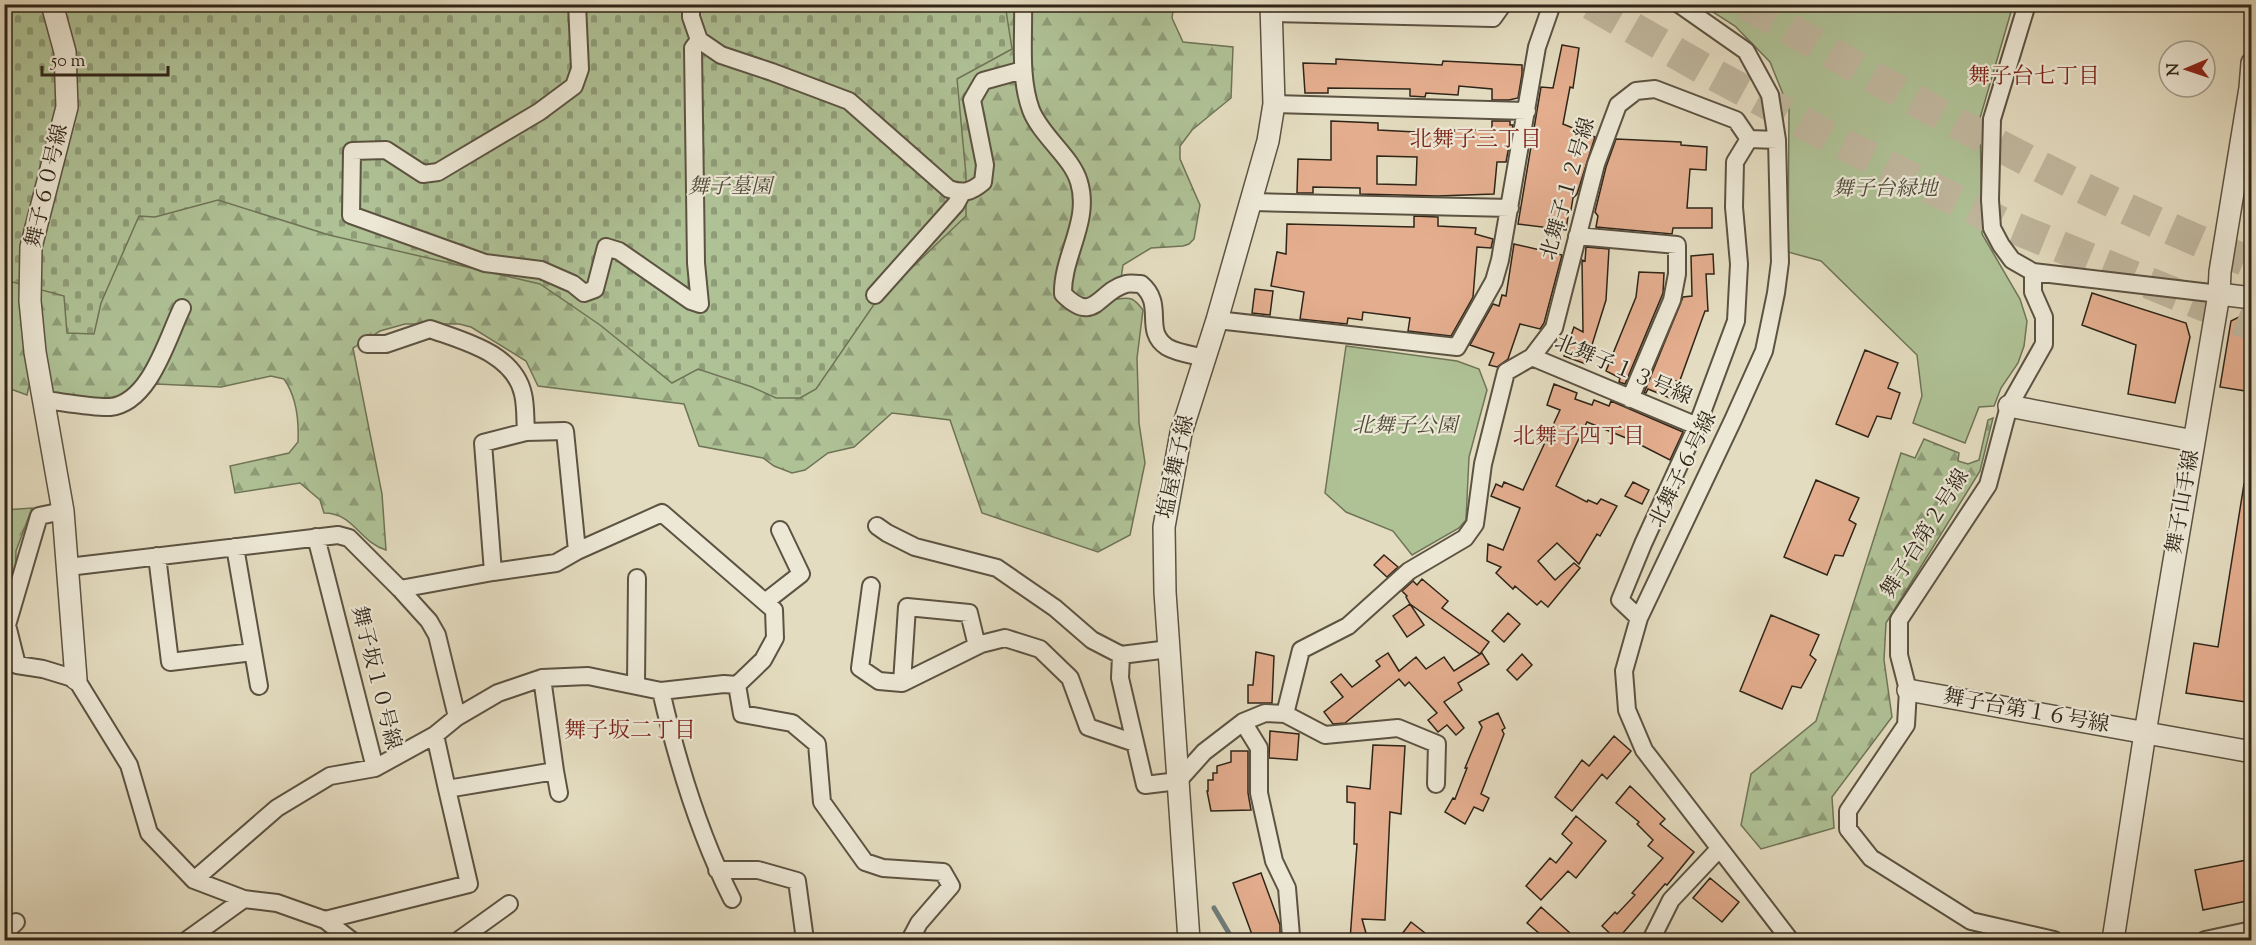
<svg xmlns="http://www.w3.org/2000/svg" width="2256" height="945" font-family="'Sorts Mill Goudy','Noto Serif JP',serif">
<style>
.green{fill:#afc296;stroke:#6f7457;stroke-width:1.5}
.forest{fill:url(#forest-firs);stroke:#6f7457;stroke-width:1.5}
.cemetery{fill:url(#cemetery-stones);stroke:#6f7457;stroke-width:1.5}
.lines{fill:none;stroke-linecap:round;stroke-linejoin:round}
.stream{stroke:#6f7e7a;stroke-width:5}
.building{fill:#e3ad8e;stroke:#2f2518;stroke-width:1.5;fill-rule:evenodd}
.motorway-tunnel{stroke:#c0b79e;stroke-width:32;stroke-dasharray:32 16;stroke-linecap:butt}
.minor-casing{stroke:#5c5342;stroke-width:20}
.tertiary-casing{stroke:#5c5342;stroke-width:24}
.minor{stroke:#ede8d6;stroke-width:16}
.tertiary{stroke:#ede8d6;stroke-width:21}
.labels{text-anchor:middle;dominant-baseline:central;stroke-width:4.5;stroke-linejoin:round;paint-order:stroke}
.street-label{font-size:21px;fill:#2f2518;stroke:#ede8d6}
.park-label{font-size:21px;font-style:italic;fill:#4f4c38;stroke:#ede8d6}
.neighbourhood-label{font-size:22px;fill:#7a1f14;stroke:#ede8d6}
</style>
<defs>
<pattern id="forest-firs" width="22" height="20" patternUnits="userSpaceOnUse" patternTransform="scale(1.5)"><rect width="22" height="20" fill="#afc296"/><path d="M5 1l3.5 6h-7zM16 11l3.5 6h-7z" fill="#8f9d79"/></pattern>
<pattern id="cemetery-stones" width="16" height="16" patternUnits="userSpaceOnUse" patternTransform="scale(1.5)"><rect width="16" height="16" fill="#afc296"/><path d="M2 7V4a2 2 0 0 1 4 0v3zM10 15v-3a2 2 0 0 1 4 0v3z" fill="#8f9d79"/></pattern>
</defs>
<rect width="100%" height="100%" fill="#e4dcc0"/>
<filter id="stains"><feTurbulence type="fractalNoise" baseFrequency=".00333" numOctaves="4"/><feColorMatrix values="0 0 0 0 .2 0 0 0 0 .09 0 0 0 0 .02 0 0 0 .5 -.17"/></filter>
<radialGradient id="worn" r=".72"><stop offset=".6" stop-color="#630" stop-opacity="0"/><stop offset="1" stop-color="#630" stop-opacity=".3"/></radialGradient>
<path class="green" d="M1702,5h311l-33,113 2,116 38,65 7,22 -3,25 -6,17 -17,25 -7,18 -15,1 -14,36 -52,-20 9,-27 -5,-41 -96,-94 -33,-9 1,-143 -19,-47 -35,-36z
M1346,346l111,15 22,8 8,21 -18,67 -3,63 -7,8 -47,27 -19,-24 -47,-19 -21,-19z"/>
<path class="forest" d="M1174,4l-2,14 11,24 50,5 -2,51 -39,32 -12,16v13l20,46 -6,34 -5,5 -6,2 -32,2 -28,17 -5,34c13,-2 16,-1 25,11l-6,48 2,65 6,40 -15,72 -32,17 -116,-39 -32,-93 -58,-7 -38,34 -26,6 -23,17 -13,3 -18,-7 -11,-8 -64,-12 -15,-42 -146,-18 -12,-25 -55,-34 -12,-3h-54l-25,7 -27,17 29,146 4,56c-27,-8 -32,-37 -62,-37l-4,-13 -20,-17 -65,10 -5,-27 59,-13 9,-11c1,-21 -2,-46 -14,-63l-13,-3 -50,11 -65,-3 -42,18 -65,-8 -13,-111 24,-278z
M5,134l28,233 -6,28 -22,-8z
M1993,418l-13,53 -94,152 -2,37 8,57 -60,80 2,31 -73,21 -20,-24 10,-51 65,-53 85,-268 14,5 9,-19 35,14 -1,8 10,3 11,-4 9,-40z
M32,508l-16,43 -1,41 -10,16v-98z"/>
<path class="cemetery" d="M1005,4l7,45 -55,30 9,96v41l-91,87 -59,86 -16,9h-24l-24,-11 -54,-18 -26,14 -72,-58 -60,-41 -211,-49 -111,-35 -63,17 -16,-1 -38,87 -7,31 -27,-1 -3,-37 -59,-16 -1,-275z"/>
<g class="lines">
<path class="stream" d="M1214,908l19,32"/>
</g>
<path class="building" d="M1562,45l17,3 -6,40 -3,-1 -7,37 32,13 -18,57 -4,4 -2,12h-2l-3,20 -48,-6 23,-137 12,1z
M1336,59l106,6 1,-4 79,4v9l-4,24 -9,2h-17v-11l-33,-3 -1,9 -32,-2 -1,4 -15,-1v-7l-82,-1v5h-23l-2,-30 33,1z
M1331,121l47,2v7l76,4v-4h38v-9h18v4h3l-7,37h-9l-3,32 -56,2 -78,-2v-6l-47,-1v6h-16l1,-34 33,1zM1377,156l40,1 -1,28 -39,-1z
M1616,139l65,3v3l26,2 -1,23 -16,-1 -3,39h25v20h-39l-1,6 -76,-7 2,-11 -3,-4 11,-45z
M1414,216l24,1v9l38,2 -1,6 18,5 -2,9 -14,-1 -4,50 -22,39 -43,-5 2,-13 -47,-6 -1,8 -14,-2 -1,6 -47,-5 4,-27 -33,-6 6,-34 9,2 1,-30 127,3z
M1514,244l48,11 -18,68 -4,6 -20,-5 -12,35 -11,8 -8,-2 5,-12 -24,-8 23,-41 6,2 3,-11 4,1z
M1586,247l23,2 -3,51 -20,64 -22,-8 10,-29 9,5 -1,-72 3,1z
M1713,254l1,20h-8l2,37h-3l-26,72 -3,-2 -6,17 -22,-9 -2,4h-2l39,-96 9,-1 -1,-40z
M1639,272l25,1 -1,20 -38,91 -6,-2 1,-4 -14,-7 30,-74z
M1255,289l18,2 -3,24 -18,-2z
M2092,293l94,30 4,14 -15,66 -47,-9 8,-49 -54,-20z
M2239,317l13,1v74l-32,-5 11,-66z
M1865,350l33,13 -10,25 12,5 -9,26 -14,-3 -9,21 -32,-13z
M1554,384l23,9 -2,6 17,6 2,-5 15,6 2,-5 72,31 -13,28 -39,-20 -44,-18 -31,64 31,16 1,-2 9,4 4,-5 16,7 -17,30 -3,-2 -18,30 -22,-21 -19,18 17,19 19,-17 6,5 -32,39 -7,-6 -4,4 -22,-19 -2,3 -17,-16 5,-6 -14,-6 1,-17 15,6 17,-42 -29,-12 5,-12 6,3 2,-5 19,8 37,-80 -13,-5z
M1816,480l43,18 -10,22 7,4 -13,32 -8,-1 -8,20 -43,-18z
M1633,482l16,8 -7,14 -17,-8z
M2244,484h8v129l-6,39 6,1v50l-66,-10 8,-50 24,4z
M1384,555l14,12 -11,10 -13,-12z
M1422,579l26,22 -6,7 47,34 -9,12 -70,-50 -4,-7 1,-1 -5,-5 11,-10 4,4z
M1410,604l14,21 -17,12 -14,-21z
M1508,613l12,11 -16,18 -12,-11z
M1771,615l48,20 -9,20 6,5 -15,28 -9,-2 -10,23 -42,-18z
M1256,652l18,4 -2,47h-24v-18h5z
M1388,653l11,18 17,-14 10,12 18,-12 10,14 28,-18 7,11 -31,19 4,7 -18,12 20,26 -8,7 -9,-10 -9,7 -10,-12 9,-7 -28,-31 -4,4 -6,-7 -54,44 -12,1 -9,-12 19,-15 -12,-15 10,-8 11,13 28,-21 -4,-5z
M1522,654l10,11 -15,15 -10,-10z
M1498,713l7,15 -3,2 2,4 -23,60 8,4 -6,13 -9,-4 -9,17 -20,-12 8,-14 2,1 12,-31h-2l17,-41 -3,-5z
M1270,731l29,3 -2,26 -28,-2z
M1614,736l17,15 -24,28 -5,-5 -30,37 -17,-14 27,-37 7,6z
M1373,745l32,1 -4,68 -11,-2 -5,108 -23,-1 6,21h-18l7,-96h-3l1,-41 -8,-1v-16l23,3z
M1231,751h17v42l3,17 -40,1 -4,-20h1v-11h5v-7h4v-7l14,-4z
M1630,786l35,33 -5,5 34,28 -27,33 -2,-1 -48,56 -15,-14 13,-14 2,2 18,-19 -3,-2 31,-35 -15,-12 5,-6 -16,-16 2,-2 -23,-19z
M1576,816l30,25 -30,37 -8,-7 -27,29 -15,-14 24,-28 6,5 16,-20 -10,-9z
M2252,859v41l-49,10 -8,-40z
M1261,873l19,52v10l-15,5h-11l-21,-57z
M1710,878l29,24 -17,20 -29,-24z
M1541,907l29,26 -7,7h-16l-20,-17z
M1411,922l23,18h-25l-7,-6z"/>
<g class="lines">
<path class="motorway-tunnel" d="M1591,4l111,64 133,72 167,83 250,102
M1747,4c163,96 329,189 505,259"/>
<g class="minor-casing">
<path id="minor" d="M577,4l3,65 -6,17 -35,26 -101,60 -15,2 -37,-24 -34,1 -1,64 134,48 56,7 32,14 11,9 11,-4 11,-42 13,4 72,50 9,3 -4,-41 -3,-215 6,-8
M691,4v13l8,23 22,15 51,17 77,29 100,88c15,5 22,3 34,-7l2,-17 -13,-65 11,-19 40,-11
M1023,4c1,35 -4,73 8,106 10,26 41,47 48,72 12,39 -17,74 -16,112 32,32 35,-3 63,-10 4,-1 10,0 15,0 25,21 1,46 26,63 10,6 26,8 38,11
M1679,4l67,47 24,44 7,45 3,122 -4,31 -12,58 -31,69 -94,198 -15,53 3,39 17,40 146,190
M2027,4l-35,115 -2,81 2,28 9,17 11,15 21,12v20l11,25v27l-35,62 -21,79 -89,135v35l9,35 -2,35 -58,86v18l23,29 100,63 83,19
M1272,13l221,5 10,-14
M1274,104l253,7
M1252,202l258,6
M1577,236l100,9v29l-5,26 -42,99
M2033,272l186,22
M875,295l81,-91 6,-11
M1217,320l240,27 37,-66 6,-21 37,-213 15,-43
M367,344h19l44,-15c33,12 84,24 93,65 3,12 2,26 3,38
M1532,357l165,69
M45,400c17,2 50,8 65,7 40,-4 57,-68 72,-99
M877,526l10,7 28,14 82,21 58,40 37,32 29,15
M316,537l59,231
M235,547l24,139
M157,556l13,106 83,-10
M68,567l270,-32 11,3 51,51 93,-17 -10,-129 43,-11 39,-1 12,120 85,-38 112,97 1,28 -12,22 -26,25 -13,-1 -63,7 -73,-15 -46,2 -44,15 -41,24 -22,18 -60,33 -45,8 -53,32 -83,72
M493,572l63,-9 21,-12
M871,586l-11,82 19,13 23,2 79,-39 24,-6 35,11 30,29 18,49 47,16
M400,589l29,32 8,14 20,82
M765,602l36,-28 -21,-44
M1639,618l-19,-18 23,-56 54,-118 39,-105 3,-57 -5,-57 1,-45 14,-23 28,1
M1169,649l-48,6 -1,23 25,107 33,-4 26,-29 39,-30 22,-9 20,1 40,21 73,-7 39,16 -1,40
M17,665l26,4 33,10 53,86 20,68 45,47 50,19 33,4 48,17 26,20
M17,665l-10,-40 32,-109 24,-5
M902,683l5,-76 62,6 8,33
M636,685l1,-107
M737,685l5,29 50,9 25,21 5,58 43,60 18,6 60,4 8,14 -32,37 -9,17
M661,691c16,70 38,143 71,208
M1285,714l16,-64 47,-24 61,-55 56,-33 10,-14 8,-60 23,-92 26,-15 22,-29 42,-164 22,-59 18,-14 19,-2 81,31 13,19
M1243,722l16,26v45l15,68 13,27 4,48
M435,735l12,54 108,-18 -13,-93
M555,771l4,22
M717,870h41l39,11 8,59
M325,920l144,-36 -22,-95
M4,933l12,-11
M187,940l57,-41
M459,940l50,-36
M1651,940l20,-40 48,-51
M2205,940l47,-10"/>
</g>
<g class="tertiary-casing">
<path id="tertiary" d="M52,4l13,48 2,55 -36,140 -1,54 5,51 28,159 13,168
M2219,294l33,4
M2009,406l185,35
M1908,690l344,62
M1189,940l-24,-348 -1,-65 17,-94 36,-113 51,-179 6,-37 -3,-100
M2113,940l32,-207 74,-439 1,-22 30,-184 2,-25"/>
</g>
<use href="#minor" class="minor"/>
<use href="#tertiary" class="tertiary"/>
</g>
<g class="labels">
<g class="street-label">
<text transform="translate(48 186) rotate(-77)">舞子６０号線</text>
<text transform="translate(1569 189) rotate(-74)">北舞子１２号線</text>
<text transform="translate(1623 371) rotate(23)">北舞子１３号線</text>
<text transform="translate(1177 467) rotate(-78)">塩屋舞子線</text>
<text transform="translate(1684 470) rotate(-64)">北舞子６号線</text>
<text transform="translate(2184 502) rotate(-80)">舞子山手線</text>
<text transform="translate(1926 534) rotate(-58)">舞子台第２号線</text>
<text transform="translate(375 678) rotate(76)">舞子坂１０号線</text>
<text transform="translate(2026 712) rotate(10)">舞子台第１６号線</text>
</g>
<g class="park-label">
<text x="730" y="188">舞子墓園</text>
<text x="1885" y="190">舞子台緑地</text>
<text x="1405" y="427">北舞子公園</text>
</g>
<g class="neighbourhood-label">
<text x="2034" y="78">舞子台七丁目</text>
<text x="1476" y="141">北舞子三丁目</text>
<text x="1579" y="438">北舞子四丁目</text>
<text x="630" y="732">舞子坂二丁目</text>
</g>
</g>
<rect width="2256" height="945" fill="none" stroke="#e4dcc0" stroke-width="24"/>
<rect x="6" y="6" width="2244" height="933" fill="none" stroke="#2f2518" stroke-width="3"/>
<rect x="12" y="12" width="2232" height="921" fill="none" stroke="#2f2518" stroke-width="1.5"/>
<g transform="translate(2187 69) rotate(268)"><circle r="28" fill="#ede8d6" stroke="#a19a8a" stroke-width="1.5"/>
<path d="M0-4.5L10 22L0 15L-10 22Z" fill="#8f2418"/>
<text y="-9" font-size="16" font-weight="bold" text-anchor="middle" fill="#2f2518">N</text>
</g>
<path d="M42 66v9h126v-9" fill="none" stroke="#2f2518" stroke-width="3"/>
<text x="51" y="66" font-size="18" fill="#2f2518" stroke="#ede8d6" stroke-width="4.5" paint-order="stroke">50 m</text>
<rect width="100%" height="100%" filter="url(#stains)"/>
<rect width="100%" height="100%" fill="url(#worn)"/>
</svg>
